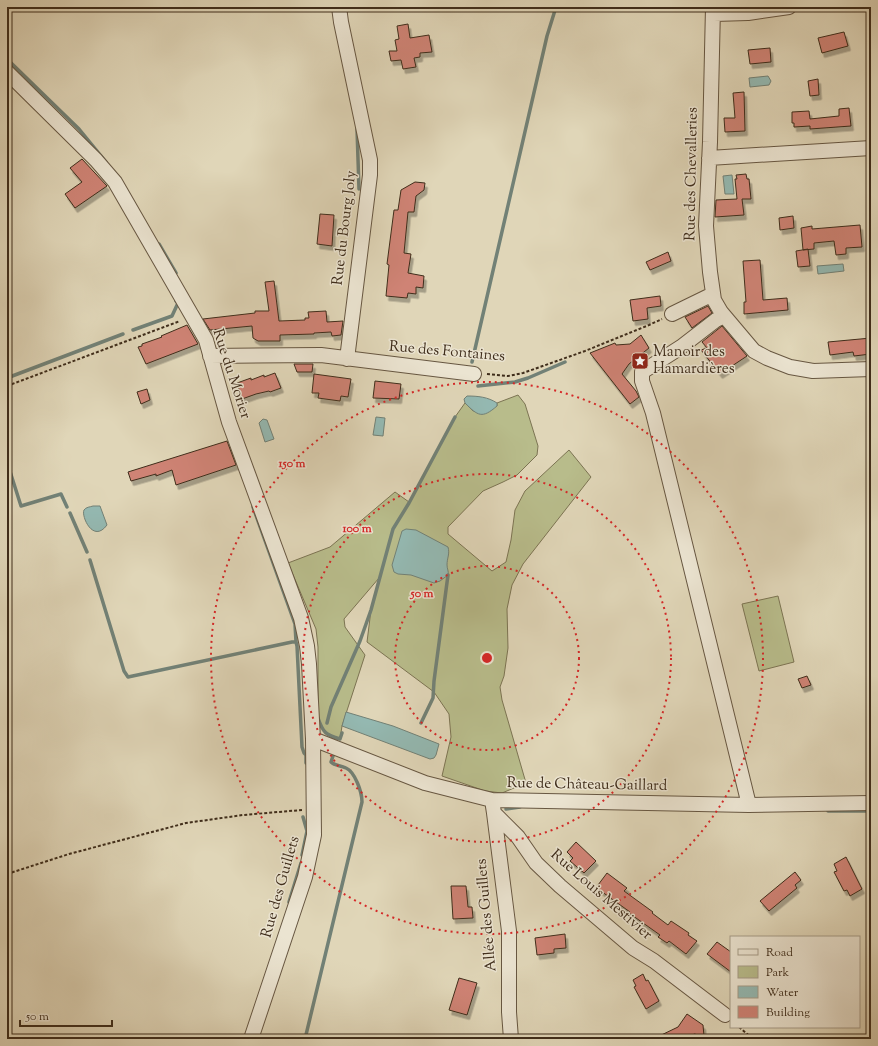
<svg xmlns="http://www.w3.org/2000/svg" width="878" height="1046" font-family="'Sorts Mill Goudy',serif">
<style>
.green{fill:#b8bc8b;stroke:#7c7453}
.water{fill:#94b9b2;stroke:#728176}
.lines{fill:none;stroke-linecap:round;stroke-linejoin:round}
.stream{stroke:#728176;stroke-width:3.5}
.building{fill:#cf8375;stroke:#3f2d1b;filter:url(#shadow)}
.minor-casing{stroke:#675742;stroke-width:16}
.path{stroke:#3f2d1b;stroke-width:2;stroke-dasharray:3 2;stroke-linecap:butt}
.minor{stroke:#ebe4d1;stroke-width:14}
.ring{fill:none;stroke:#d62828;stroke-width:2;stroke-dasharray:2 4}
.labels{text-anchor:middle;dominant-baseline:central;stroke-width:3;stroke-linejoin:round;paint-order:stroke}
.street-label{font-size:15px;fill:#3f2d1b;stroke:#ebe4d1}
.poi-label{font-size:15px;fill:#3f2d1b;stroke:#ebe4d1;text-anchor:start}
.centre{fill:#d62828;stroke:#ebe4d1;stroke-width:2}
.ring-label{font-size:12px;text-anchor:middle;font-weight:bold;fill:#d62828;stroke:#ebe4d1;stroke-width:3;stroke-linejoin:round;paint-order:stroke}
</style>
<defs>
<filter id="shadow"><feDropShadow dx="2.5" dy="4.5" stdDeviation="0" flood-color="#0004"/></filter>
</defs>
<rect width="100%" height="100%" fill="#e0d6b8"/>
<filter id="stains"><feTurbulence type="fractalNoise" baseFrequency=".005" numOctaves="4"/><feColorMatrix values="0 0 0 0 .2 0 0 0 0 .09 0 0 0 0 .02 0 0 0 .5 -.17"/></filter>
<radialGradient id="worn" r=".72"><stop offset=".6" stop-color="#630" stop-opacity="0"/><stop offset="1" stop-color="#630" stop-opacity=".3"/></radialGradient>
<path class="green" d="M518,395l7,9 13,42 -1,9 -20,20 -14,7 -20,9 -35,36v7l44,37 14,-9 5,-22 4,-30 10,-19 44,-41 22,27 -68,87 -11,21 -5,24 1,39 -4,28 -4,11 2,13 24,83 -24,10 -17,-2 -43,-15 9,-39 -2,-23 -15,-22 -67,-50 4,-32 8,-32 -35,41 1,8 20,28 -23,71 -2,13c-14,-4 -17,-6 -22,-21v-71l-2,-18 -28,-66 42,-16 65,-55 14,10 46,-85 10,-14 8,8 24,-5v-3z
M778,596l16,66 -35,9 -17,-67z"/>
<path class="water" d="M768,76l3,5 -2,4 -19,2 -1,-9z
M732,175l2,19h-9l-2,-18z
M843,264l1,7 -26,3 -1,-8z
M467,396c11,0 21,1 30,7v3c-15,13 -19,10 -32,-3l-1,-4z
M376,417l9,1 -2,18 -10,-1z
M263,419l4,1 7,19 -9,3 -6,-19z
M93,506h7l7,19c-14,19 -26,-9 -23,-15 2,-3 6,-3 9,-4z
M406,529l10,1 32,17c2,7 -1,11 -1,18 0,4 2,6 1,10l-8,6 -6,2 -23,-8 -13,-1 -4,-2 -2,-7 10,-34z
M346,712l47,14 46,18 -3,11 -2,3 -4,1 -88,-33z"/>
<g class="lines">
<path class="stream" d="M7,59l72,70 27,33
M357,129l2,60
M159,244l17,29
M133,330l39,-14 6,-13 -2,-2
M472,362l75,-326 9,-29
M7,378l116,-44
M478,386l37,-4 13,-4 37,-16
M7,462l14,44 40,-12 6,13
M253,507l42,117 1,18
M70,513l17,39
M90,560l34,111 4,6 164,-35h4l1,4 5,101 2,6 2,2v8
M318,718c5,15 8,17 22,21l2,-6
M327,723l4,-16 29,-66 11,-31 22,-81 16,-26 46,-86
M421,723l12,-25 1,-17 14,-106
M506,809l14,-2
M828,811h41
M302,855l5,-24 -4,-14
M289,902l12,-39
M305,1039l57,-237c0,-10 -7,-30 -16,-34 -6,-3 -11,-2 -15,-6l3,-9"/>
</g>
<path class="building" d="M408,24l2,14 19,-3 3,17 -12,1v4l-6,1 2,9 -13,2 -2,-9 -10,1 -2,-10h8l-2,-11 4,-1 -2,-13z
M844,32l4,14 -26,7 -4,-15z
M770,48l1,14 -21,2 -2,-14z
M818,79l1,16 -9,1 -2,-15z
M744,92l1,39 -20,1 -1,-14h11l-2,-25z
M849,108l2,18 -41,3v-3l-16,1v-4h-2v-11l17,-1 1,8 29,-3v-7z
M82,159l25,27 -32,22 -10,-14 17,-12 -12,-14z
M746,174l1,5h2l2,20h-9l2,16 -29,2 1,-17 21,-1 -2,-20h2l-1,-4z
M415,182l10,1 -1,7 -8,6 -2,16h-6l-4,41 7,1 -3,19 16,3 -1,12 -7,-1v7l-8,-1 -1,5 -21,-2 3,-31 -2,-1 7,-54h4l3,-20z
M320,214l14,1 -2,31 -15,-2z
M793,216l1,12 -14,2 -1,-12z
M860,225l2,22 -16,1v6l-10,1 -2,-14 -20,2v6l-11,1 -2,-22 11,-2v3z
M808,249l2,17 -12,1 -2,-16z
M668,252l3,9 -21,9 -4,-8z
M760,260l3,40 24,-2 1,12 -44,4v-12h2l-3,-41z
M274,281l5,40 26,-1v-2h4l-1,-6 18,-1 1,11 16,-1 -2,14 -9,1 -1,-4 -17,1v1l-34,1v6h-22l-5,-3 -1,-12 -42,4 -7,-11 52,-6v-2h14l-4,-29z
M660,296l1,10 -14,2 1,11 -15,2 -3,-21z
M708,306l4,7 -20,15 -7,-11z
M187,325l11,19 -52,20 -8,-17 4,-1v-2l20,-7 -1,-1z
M722,326l25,30 -27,18 -19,-24 6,-2 -5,-6z
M641,335l8,13 -20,16 -7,10 14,17 3,6 -9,7 -40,-51 25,-10 1,2 14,-1z
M871,338v16l-17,2 -1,-4 -23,3 -2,-13z
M294,364h19l-1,8h-15z
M275,373l6,15 -11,4 -1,-1 -13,3 -14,5 -5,-16 14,-5v2l13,-5v2z
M314,374l37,5 -3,18 -7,-1 -1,5 -22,-3 1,-5h-7z
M375,381l26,3 -2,15 -26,-1z
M147,389l3,11 -9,4 -4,-12z
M227,441l9,24 -60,20 -4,-15 -16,6v-2l-25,7 -3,-9z
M807,676l4,9 -9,3 -4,-9z
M576,842l20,19 -12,12 -14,-12 3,-3 -6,-6z
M846,857l16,32 -12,7 -3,-6 -3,1 -10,-19 3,-1 -3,-7z
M795,872l6,8 -6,5 2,3 -28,23 -9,-10z
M607,873l20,15 -3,3 29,21 -1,1 16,12 3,-4 18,12 -1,2 9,6 -11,13 -17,-13 -2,2 -9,-6 2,-2 -31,-22 1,-1 -32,-23v-4z
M451,886h15l2,21h4l1,11 -20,1z
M565,934l1,14 -12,1v4l-17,2 -2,-17z
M717,942l14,10v20l-24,-18z
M643,974l3,7 2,-1 11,21 -13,8 -12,-22 2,-1 -3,-6z
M459,978l18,5 -10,32 -18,-5z
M687,1014l16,11 1,11 -10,-2 -6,5h-35l25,-12z"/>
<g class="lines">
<g class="minor-casing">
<path id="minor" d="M339,7l2,15 29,138v15l-23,184
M713,7l-3,135 -4,84 4,46 4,28 7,12 27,32 6,7 13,7 23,9 23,4 58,-2
M714,14l34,-1 41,-6
M7,72l89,88 19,22 91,158 23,82 72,196 6,28 2,18 4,75 1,96 -9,42 -54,162
M709,158l162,-10
M672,314l41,-20
M724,316l-8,4 -35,27 -39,25v9l11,32 96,392
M210,356l111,-1 153,19
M313,739l112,44 67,17 257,5 122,-2
M492,800l2,13 24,24 18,26 24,23 73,62 21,13 71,54
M494,813l15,118v81l2,27"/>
</g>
<path class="path" d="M487,374l21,2 15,-3 62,-22 64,-26 13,-6
M7,386l173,-65
M7,874l62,-20 117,-31 57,-8 59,-5
M739,1027l14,12"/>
<use href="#minor" class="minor"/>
</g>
<g class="ring">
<circle cx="487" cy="658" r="92"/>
<circle cx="487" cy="658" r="184"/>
<circle cx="487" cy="658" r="276"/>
</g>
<defs>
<g id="sight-square" transform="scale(0.9)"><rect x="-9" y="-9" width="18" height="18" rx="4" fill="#8f2418" stroke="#ebe4d1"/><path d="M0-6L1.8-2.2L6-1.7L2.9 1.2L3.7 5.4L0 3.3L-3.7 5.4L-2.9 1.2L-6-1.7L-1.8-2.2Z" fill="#fff"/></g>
</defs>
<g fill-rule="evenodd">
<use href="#sight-square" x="640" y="361"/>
</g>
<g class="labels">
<g class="street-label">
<text transform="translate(692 174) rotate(-89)">Rue des Chevalleries</text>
<text transform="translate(345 228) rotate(-83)">Rue du Bourg Joly</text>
<text transform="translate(447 352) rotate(5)">Rue des Fontaines</text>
<text transform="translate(231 374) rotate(72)">Rue du Morier</text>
<text transform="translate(587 785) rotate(1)">Rue de Château-Gaillard</text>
<text transform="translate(281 887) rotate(-74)">Rue des Guillets</text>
<text transform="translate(601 895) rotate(41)">Rue Louis Mestivier</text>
<text transform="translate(487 915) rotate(-95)">Allée des Guillets</text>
</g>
<g class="poi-label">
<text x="653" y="352">Manoir des<tspan x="653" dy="17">Hamardières</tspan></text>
</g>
</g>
<circle cx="487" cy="658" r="6" class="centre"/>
<g class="ring-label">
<text x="292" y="467">150 m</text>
<text x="357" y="532">100 m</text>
<text x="422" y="597">50 m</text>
</g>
<rect width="878" height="1046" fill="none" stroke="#e0d6b8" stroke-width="24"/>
<rect x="8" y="8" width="862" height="1030" fill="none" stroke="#3f2d1b" stroke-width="2"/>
<rect x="12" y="12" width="854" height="1022" fill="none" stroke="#3f2d1b"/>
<rect x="730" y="936" width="130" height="92" fill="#ebe4d1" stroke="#a69b88"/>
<rect x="738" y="949" width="20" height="6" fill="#ebe4d1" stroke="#a69b88"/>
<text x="766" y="956" font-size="12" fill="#3f2d1b">Road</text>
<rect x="738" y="966" width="20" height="12" fill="#b8bc8b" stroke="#a69b88"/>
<text x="766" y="976" font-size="12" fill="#3f2d1b">Park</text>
<rect x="738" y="986" width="20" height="12" fill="#94b9b2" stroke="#a69b88"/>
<text x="766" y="996" font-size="12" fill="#3f2d1b">Water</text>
<rect x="738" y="1006" width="20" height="12" fill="#cf8375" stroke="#a69b88"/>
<text x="766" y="1016" font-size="12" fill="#3f2d1b">Building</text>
<path d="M20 1020v6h92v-6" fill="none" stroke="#3f2d1b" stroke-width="2"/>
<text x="26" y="1020" font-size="12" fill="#3f2d1b" stroke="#ebe4d1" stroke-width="3" paint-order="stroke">50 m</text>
<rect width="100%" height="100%" filter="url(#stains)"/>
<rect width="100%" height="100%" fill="url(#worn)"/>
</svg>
